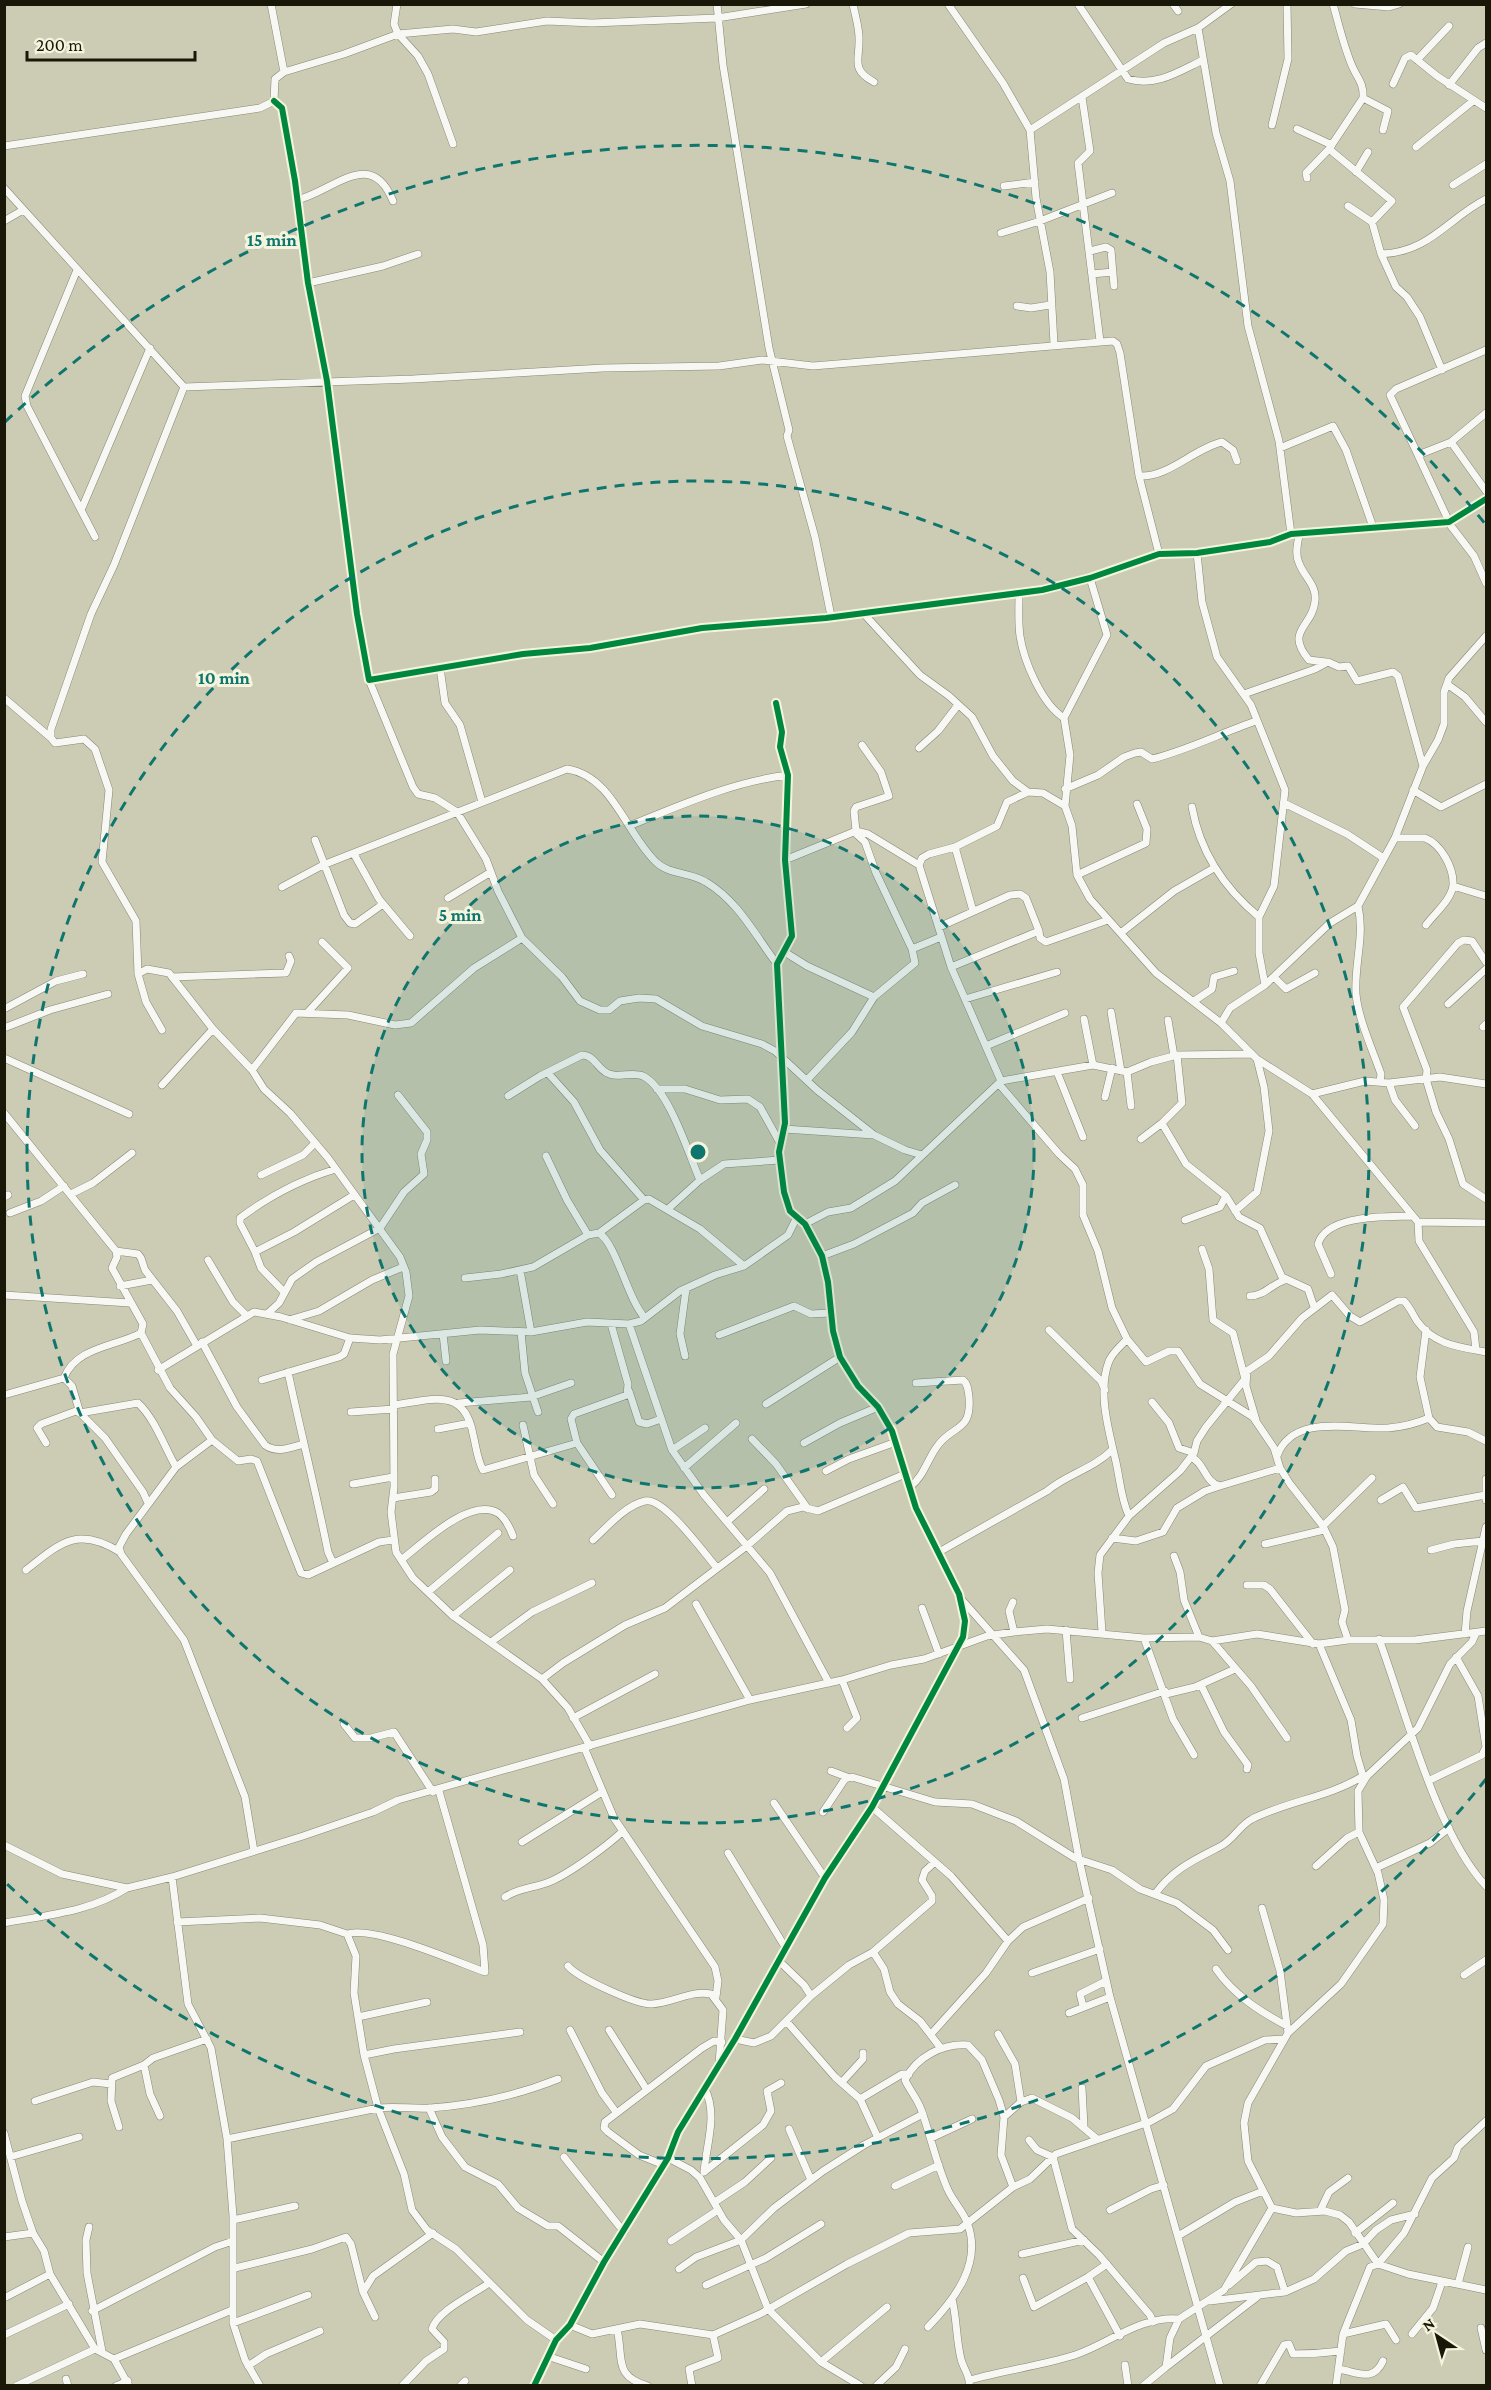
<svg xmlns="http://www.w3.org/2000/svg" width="1491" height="2390" font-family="'Crimson Pro',serif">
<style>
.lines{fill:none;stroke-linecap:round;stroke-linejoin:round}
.street-casing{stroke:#888775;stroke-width:8}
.street{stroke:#f7f7f4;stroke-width:7}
.cycleway-casing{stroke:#f5f4de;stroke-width:10}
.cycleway{stroke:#00873e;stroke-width:6}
.ring{fill:none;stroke:#0f766e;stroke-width:3;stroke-dasharray:10 8}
.centre{fill:#0f766e;stroke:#f5f4de;stroke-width:3}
.ring-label{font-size:18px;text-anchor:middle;font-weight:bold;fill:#0f766e;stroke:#f5f4de;stroke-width:6;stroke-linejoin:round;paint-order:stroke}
</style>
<rect width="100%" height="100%" fill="#cccbb4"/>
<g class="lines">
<g class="street-casing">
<path id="street" d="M271,4l13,68
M397,4l-3,20 4,10 20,22 10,18 25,70
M717,4l6,61 46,283 20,82 -2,6 28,101 16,79
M853,4c2,11 6,23 6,34 1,22 -9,31 15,44
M948,4l55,79 27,47 6,68 14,74 4,72
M1078,4l50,75c28,8 50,-7 75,-19
M1173,4l5,7
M1333,4c6,21 11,44 20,64 5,11 11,16 10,30l-34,51 63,52 -20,21 9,32 15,33 11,10 13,20 22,53
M1355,4l34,3 10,-3
M1198,28l18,105 14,48 18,145 31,115 12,93
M1417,60l32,-34
M1393,84l12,-26 6,-3 26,21 49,32
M1449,85l29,-37 8,-5
M1082,97l8,54 -12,12 22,178
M1363,98l25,13 -5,19
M274,101l8,7 13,73 13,102 19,98 30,233 12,66 154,-26 67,-6 112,-20 124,-10 216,-28 48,-12 69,-24 38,-1 73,-11 21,-8 158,-12 37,-23
M1272,125l16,-66 -1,-55
M1297,129l35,16
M1030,130l134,-87 34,-15 33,-24
M4,146l256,-38 14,-7 1,-22 9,-7 60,-18 54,-20 55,-5 23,3 71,-11 45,2 125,-5 89,-14
M1416,147l57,-46
M1356,172l12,-20
M1307,178l-1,-5 23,-24
M1453,185l33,-21
M1004,186l31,-4
M4,188l180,199 229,-8 190,-11 116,-2 43,-6 51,6 300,-25 4,3 3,9 19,123 20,78
M297,200c37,-9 74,-54 96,1
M1348,206l24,16
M4,221l19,-11
M1001,233l39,-12 72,-28
M1090,251l16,-4 5,3 3,36
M1381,254c49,-2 66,-35 105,-55
M77,270l-52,126 2,10 68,131
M1092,274l21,-2
M308,283l75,-17 35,-12
M1017,306l14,2 19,-3
M1486,350l-90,39 -6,6 61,131 23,30 12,27
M184,387l-70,178 -23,49 -40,115v9l4,5 29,-4 11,10 14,41 -7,72 34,59 2,53 9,-5 22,4 44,56 39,41 12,19 26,24 38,45 72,99 6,15 3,24 -16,58 1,133 -3,25 5,40 17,26 40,38 89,63 26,29 22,38
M1451,442l35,49
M1280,448l53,-22 13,24 27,77
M1418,455l33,-13 35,-29
M1139,476c29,2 54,-27 83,-34l11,8 4,11
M82,508l68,-160
M1299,536c-2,9 -4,19 0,27 5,14 18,22 16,38 -2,26 -31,29 -6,59l17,2
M1197,553l5,49 15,55 34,48 34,85 -11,96 -15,31v36l6,32
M1019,593c0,14 -1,30 1,43 4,26 22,68 44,82
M864,614l56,61 29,21 23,21 21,39 20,25 15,11
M440,668l5,35 15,22 22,77
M369,680l44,107 5,7 17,4 22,14 29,47 12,32 24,47 40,39 18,24 20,9h9l11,-9 19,-3 17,1 46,27 60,18 13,7 42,39 57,45
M1447,684l18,13 21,25
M1244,694l71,-25 13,-7 11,5 9,-1 9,15 36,-9 5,4 25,90
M4,698l47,40
M919,748l19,-17 20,-26
M1065,789l33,-14 26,-18 11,-4 6,-1 11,7c36,-9 69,-26 104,-38
M1413,790l28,17 45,-23
M1284,803l63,31 35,23
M1065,806l5,-51 -6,-37 43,-83 -17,-57
M1192,807c8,45 32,81 67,110
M629,826c52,-21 103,-44 159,-51
M856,831l12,3 51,31
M854,832l11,10 11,31 36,76
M1395,838h30c16,6 29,30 28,47 -1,14 -19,29 -27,40
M315,840l29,75 6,8 5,1 28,-20
M955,847l18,64
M354,854l25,45 31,37
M785,860l71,-29 -2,-20 2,-4 33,-11 -8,-24 -19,-27
M1077,875l69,-32 1,-14 -10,-25
M1453,886l33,10
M282,887l41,-22 244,-96c46,7 59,65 89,93 13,13 35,10 50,20 32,19 49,53 71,82
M448,898l43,-26
M1358,906c7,30 -4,58 -2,88 2,24 17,57 25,80l-1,8
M939,927l71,-32 10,-1 6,4 13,33
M1122,932l52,-41 40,-23
M783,951l24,15 67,31
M1486,962l-14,-21 -8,-1 -6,3 -55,64 24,63 -1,9 10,33 13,27 14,45 23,15
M951,967l88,-36 1,7 6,4 62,-22
M138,974l8,28 16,28
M172,977l114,-4 5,-12 -2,-5
M1274,977l12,12 29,-16
M965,999l92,-27
M1194,1001l18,-12 2,-12 20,-6
M1448,1004l38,-35
M4,1009l52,-28 27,-7
M308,1012l40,-44 -26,-26
M1111,1012l10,59
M1084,1019l9,46
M1168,1020l6,36
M1221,1023l9,-15 35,-23 65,-62 28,-17 37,-68 28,-72 15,-26 6,-16v-32l5,-14 37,-42
M1483,1027l3,-3
M4,1028l46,-18 58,-16
M986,1046l79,-33
M1177,1055l5,48 -20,20 1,2 23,39 40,32 13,21 21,11 22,49 26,12 6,18
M4,1058l125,56
M252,1070l44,-57 52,2 47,10 16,-2 63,-55 48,-30
M1057,1072l26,65
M1127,1072l4,34
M548,1073l26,29 26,48 44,50
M807,1080l45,-48 22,-35 41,-34 -3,-14 29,-12
M1001,1081l-50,-114 -32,-102 3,-7 7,-4 26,-7 42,-21 10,-24 21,-10 15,1 22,13 7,20 5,49 13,24 66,74 65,50 36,36 55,35 106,128 68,1
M1389,1083l6,17 20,26
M999,1084l60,70 16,15 8,16v30l15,36 14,57 15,31 19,23 23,-11h9l22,33 53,33 21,31 6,20 10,16 33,42 10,21 12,63 -3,12 6,18
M162,1085l51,-56
M657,1089h28l35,11 28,-1 12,8 20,36
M1312,1094l53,-13 24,2 51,-6 46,7
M508,1096l32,-20 42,-21c12,0 15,13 25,18 11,6 25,-2 36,3 26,13 45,77 57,104
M1105,1097l7,-29
M4,1113l112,138 22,3 3,4 4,12 32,41 20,35
M784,1129l90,6 31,15 17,5
M1141,1139l21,-16
M546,1156l21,44 21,35 11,-2 45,-33 5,-1 51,30 44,37
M261,1175l42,-20 11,-11
M71,1194l22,-11 39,-30
M4,1197l4,-2
M669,1208l31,-28 24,-16 56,-4
M1235,1211l22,-19 12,-61 -5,-44 -7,-28
M10,1213l31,-12 23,-15
M1185,1220l35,-13 6,-11
M1418,1222l1,19 55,91 2,18
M805,1224l23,-12 23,-4 44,-27 106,-100 92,-16 34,7 24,-10 26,-7 75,-1
M599,1233c18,12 28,65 46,85
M116,1251l1,6 -5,11 31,56 -2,9 29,55 26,29 16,23 26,21 13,-2 6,2 44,112 7,2 71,-33 14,-2
M255,1252l-15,-29v-5c28,-21 62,-39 96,-49
M822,1256l32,-12 59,-31 9,-10 33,-18
M208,1260l25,42 13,13
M520,1270l11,62
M1331,1274l-13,-30c9,-30 69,-27 94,-28
M465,1278l36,-4 32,-7 55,-32
M120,1286l32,-6
M283,1291l-22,-23 -6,-16 39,-20 60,-37
M4,1295l126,8
M1250,1296c14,0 22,-12 35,-16
M267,1314l12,-11 13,-24 24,-17 64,-34 24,-36 20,-18 -3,-20 6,-14v-8l-29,-37
M289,1320l30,-9 53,-31 31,-13
M611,1324l17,60 -1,11 -53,19 -3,5 6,24 35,52
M629,1324l43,126 33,-22
M1049,1330l52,51 4,9
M1426,1330l-6,47 9,41 8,9 31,5 18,9
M521,1332l4,41 13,39
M443,1334l3,27
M719,1335l75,-29 17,8 19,-1
M202,1342l35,65 28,38c12,9 26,2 39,-1
M685,1356l-5,-22 6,-45
M158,1370l96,-58 27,5 69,21 30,2 100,-10 51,2 56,-10 42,2 12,-3 39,-30 35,-16 29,-9 44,-31 8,-16
M288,1372c13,61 28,120 40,180l5,11
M64,1378l8,8 8,27 25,25 38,54 5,11
M262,1380l77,-23 5,-3 6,-16
M629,1391l10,31 8,2 14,-5
M4,1395l60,-17c12,-31 50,-31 77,-45
M1152,1402l17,21 10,25 15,5
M459,1403l72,-6 40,-14
M766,1404l74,-47
M394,1405c37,-5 70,-19 79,29 3,12 4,25 10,36l94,-27
M351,1412l43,-3
M1256,1420l-10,-34 1,-15 22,-15 33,-38 30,-23 18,21 10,6 38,-21h6c6,6 9,14 13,20 17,24 43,26 69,31
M523,1425l11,50 19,29
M438,1429l32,-6
M752,1439l24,25 32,45
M212,1440l-36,27 -50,67 -7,13 2,7 63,86 61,157 9,54
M46,1443l-9,-15 4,-4 35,-13 4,2 58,-10c17,16 26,43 38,64
M804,1443l36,-20 38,-16
M672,1450l32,45 66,78 59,110
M1277,1456c16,-44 77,-26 111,-28 13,-1 29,-5 41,-10
M1191,1457c14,6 13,25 29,29l60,-18
M684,1468l52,-45
M826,1471l23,-12 47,-17
M1486,1479v21
M353,1484l40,-7
M910,1487c13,-10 17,-26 26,-39 15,-24 36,-14 33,-51 -1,-7 -1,-13 -6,-17l-47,3
M393,1498l38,-6 4,-3v-10
M1381,1500l22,-13 13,21 69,-13
M1129,1516l51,-45 14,-18 3,-12 9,-14 39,-48 -12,-46 -20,-13 -4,-51 -7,-20
M728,1521l36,-32
M1323,1526l49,-48
M1112,1538l24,3 27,-9 14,-24 28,-17 15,-5
M593,1540c14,-13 33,-35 52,-39 19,-4 59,52 72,67
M1265,1544l59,-14
M1431,1550l23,-6 29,-3
M939,1552l108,-61c20,-17 46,-22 65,-41
M1174,1556l6,16 4,28 15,37
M401,1560c20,-15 69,-64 97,-47 7,5 12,15 15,23
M26,1570c35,-28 52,-44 94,-18
M1247,1585h17l6,4 43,55
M428,1592l70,-59
M962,1600l62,70 40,109 15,80 31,138 110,389
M1013,1602l-4,9 5,21
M696,1604l54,96
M922,1608l17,46
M453,1616l57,-46
M1066,1630l4,49
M1102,1632l-4,-59 2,-18 29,-39c-8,-17 -9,-36 -13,-54 -7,-31 -19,-70 -7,-101 4,-9 12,-15 18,-22
M1465,1634l2,-23 19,-84
M1144,1638l29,81 21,36
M1379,1639c26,70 57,194 107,247
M1212,1641l39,45 36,52
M491,1642l41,-30 60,-29
M1319,1644l32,76 6,36 6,20h4
M542,1679l21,-16 62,-38 40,-17 83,-63 39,-34 16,-4 15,4 87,-37
M842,1680l15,38 -10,10
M1201,1685l23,47 24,33 -1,4
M1166,1694l29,-7 40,-18
M573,1718l82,-44
M1082,1718l83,-27
M344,1724l11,14h16l23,-6 39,60
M584,1747l30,71 101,149 3,14 -2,16
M831,1771l16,6
M1430,1780l52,-25 4,-8 -8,-51 -22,-39
M774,1803l51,75
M872,1807l79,69 57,65
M823,1812l22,-33 7,-2 83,25 37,2 44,17 59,37 37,12 28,19 37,14 36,27 15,20
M522,1842l80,-50
M4,1845l58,29 65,14 45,-11 131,-41 70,-24 25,-12 352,-100 92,-20 49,-15 33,-6 63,-23 27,-4 33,-3 97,9 55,-1 13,4 45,-7 62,10 29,-4h67l71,-9
M728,1853l57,94
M1316,1866l31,-28 12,-6
M1376,1868l54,-25 19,-15
M172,1877l16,127 23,44 16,91 6,77v107l12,37 15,26
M1155,1894c18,-25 39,-34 66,-48 13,-7 18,-20 31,-27 36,-18 77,-22 111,-43
M505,1897c14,-9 29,-9 44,-15 20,-8 58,-36 74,-51
M177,1922l83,-4 60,7 27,9 9,22 -2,37 10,62 14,53 26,66 8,36 15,20 29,19 71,71 29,20
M4,1923c43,-8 86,-11 123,-35
M347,1934c26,-9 110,28 138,38l-2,-27 -44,-154
M873,1952l11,17 6,23 8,12 22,17 20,26
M778,1960l26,25 7,11
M568,1966c10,12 69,39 84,38 21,-1 38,-14 59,-10l12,16 -4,54
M1216,1969c18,26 43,42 71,57
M1032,1973l68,-24
M1464,1975l22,-15
M1083,2006l-3,-12 26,-13
M1069,2013l41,-16
M358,2017l69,-15
M787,2022l48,55 25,22 18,39
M570,2030l32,63 14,19
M609,2030l38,60
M932,2033l54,-60 22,-32 15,-14 66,-29
M1288,2033l53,-49 42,-60 1,-24 -6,-27 -19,-41 -1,-41 9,-15 51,-48 32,-64 22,-22 4,-9
M998,2034l17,30 6,38
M735,2039l19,4 17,-7 40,-40 38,-31 24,-13 59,-51v-5l-10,-16 3,-9 10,-9
M364,2055l30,-6 126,-17
M842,2082l21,-23v-6
M1082,2088l2,39
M860,2099l42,-25h7
M35,2101l58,-19 18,2
M429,2108l13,29 23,30 33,17 20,24 30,18h10l46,36
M160,2116l-10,-22 -6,-29 9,-7 54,-19
M1004,2117l17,-15 11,-4 40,20 25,21
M1146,2124l27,-15 33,-43 59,-26 19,-1
M119,2127l-8,-26 1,-23 32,-13
M789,2129l22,51
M4,2133l18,68 11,32 11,18 6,23 45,75 19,10 15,27
M931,2138l41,-19
M227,2139l151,-31c18,-2 35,1 52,0 43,-3 88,-13 128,-29
M1029,2140l8,10 16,7 19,72 27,26 51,60 3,7
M10,2157l69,-20
M564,2157l60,75
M668,2158l23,12 9,8 24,42 17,20 27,69 53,53 40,24
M664,2165l-25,-10 -31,-23 -4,-4 1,-6 97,-74 12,-7 8,1
M704,2172l59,-47 8,-14 -4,-20 14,-8
M704,2172c2,-26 14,-57 1,-83
M895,2186l44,-21
M715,2202l30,-20 26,-24
M1272,2208l24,5 29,-2 15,4 9,7 29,42 30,10 78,16
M1110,2210l41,-21 13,-4
M1320,2211l9,-19 19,-14
M233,2220l62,-14
M89,2227l-3,13 1,33 15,78
M1355,2233l38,-30
M1178,2236l57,-34 28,-11
M4,2237l29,-4
M671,2241l47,-31
M1022,2254l62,-14
M1107,2264l-19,13 32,59
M235,2268l77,-19 34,-12 5,7 12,48 12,25
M679,2269l17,-12 45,-17 33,-32 49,-37 41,-26 59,-31
M1023,2278l11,29 54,-30
M1458,2284l10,-37
M706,2285l60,-27 55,-34
M1229,2285l27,-23 11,-1 10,6 8,25
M363,2292l10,-16 60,-43
M6,2297l44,-23
M952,2299c5,20 4,40 9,60 2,9 10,18 8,27
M1210,2301l75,-9 29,-13 32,-28 17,-7 13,-14 15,-10 24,-6
M92,2311l123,-64 18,-6
M233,2323l75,-28
M570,2325l22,9 48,-10 73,11 47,-21 87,-50 62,-31 51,-4 53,-42 17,-8 26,-25 90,-31
M928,2327c27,-28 55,-64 39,-105 -5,-12 -14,-21 -19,-32 -11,-24 -17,-53 -26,-78 -3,-11 -12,-21 -17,-32 11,-23 38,-37 63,-35l14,15 17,40 5,17 -3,38 12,32
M1481,2328l5,22
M617,2329c7,30 -4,47 31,57
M1343,2334l43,-10 10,16
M1412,2334l21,-26 9,-26
M4,2335l65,-31
M550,2357l36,12
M114,2359l118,-49
M821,2362l66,-55
M1125,2365l3,21
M248,2366l18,-12 54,-23
M1166,2367l91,-70
M1338,2369c20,3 35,14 45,-8
M66,2379l2,7
M970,2380c35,-10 70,-14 105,-25 33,-11 67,-40 104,-36
M16,2386l79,-37
M116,2386l12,-5
M402,2386l24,-25 18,-12v-7l-12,-13c5,-18 42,-35 57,-46
M460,2386l5,-5
M534,2386l22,-46 14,-15 34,-63 64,-104 10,-26 57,-93 90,-161 47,-71 91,-170 2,-16 -6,-27 -43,-86 -24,-77 -14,-24 -20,-21 -18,-29 -7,-26 -5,-49 -6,-26 -17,-32 -15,-13 -6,-19 -5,-40 6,-29 -8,-159 15,-28 -7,-76 3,-85 -8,-28 2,-15 -6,-29
M692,2386l-3,-17 29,-11 -5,-23
M876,2386l20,-19 9,-18
M1143,2386l23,-19 4,-29 9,-19 45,-29 48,-82 -24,-47 -4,-38 4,-20 40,-70 -8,-62 -18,-63
M1260,2386l24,-41 5,-1 4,10c15,0 32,-1 48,-3
M1336,2386l7,-52 27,-67 8,-3 26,-31 28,-55 22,-20 4,-11 28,-26"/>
</g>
<use href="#street" class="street"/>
<g class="cycleway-casing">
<path id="cycleway" d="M274,101l8,7 13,73 13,102 19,98 30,233 12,66 154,-26 67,-6 112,-20 124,-10 216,-28 48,-12 69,-24 38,-1 73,-11 21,-8 158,-12 37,-23
M534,2386l22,-46 14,-15 34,-63 64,-104 10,-26 57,-93 90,-161 47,-71 91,-170 2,-16 -6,-27 -43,-86 -24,-77 -14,-24 -20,-21 -18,-29 -7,-26 -5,-49 -6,-26 -17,-32 -15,-13 -6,-19 -5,-40 6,-29 -8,-159 15,-28 -7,-76 3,-85 -8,-28 2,-15 -6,-29"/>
</g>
<use href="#cycleway" class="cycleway"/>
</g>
<circle cx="698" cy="1152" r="336" fill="#0f766e" fill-opacity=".12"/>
<g class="ring">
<circle cx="698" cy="1152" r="336"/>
<circle cx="698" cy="1152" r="671"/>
<path d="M1486 1779A1007 1007 0 0 1 5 1882M5 422A1007 1007 0 0 1 1486 525"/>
</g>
<circle cx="698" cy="1152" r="9" class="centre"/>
<g class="ring-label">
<text x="272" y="246">15 min</text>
<text x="224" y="684">10 min</text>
<text x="460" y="921">5 min</text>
</g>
<rect width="1491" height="2390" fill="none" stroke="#191808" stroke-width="12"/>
<g transform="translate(1437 2336) rotate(324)" stroke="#f5f4de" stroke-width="4.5" paint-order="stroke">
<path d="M0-4.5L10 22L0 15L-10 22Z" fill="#191808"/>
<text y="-9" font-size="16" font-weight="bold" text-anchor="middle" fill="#191808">N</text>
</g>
<path d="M27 51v9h168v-9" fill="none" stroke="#191808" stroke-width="3"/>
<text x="36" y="51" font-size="18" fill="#191808" stroke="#f5f4de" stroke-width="4.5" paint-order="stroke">200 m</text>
</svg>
